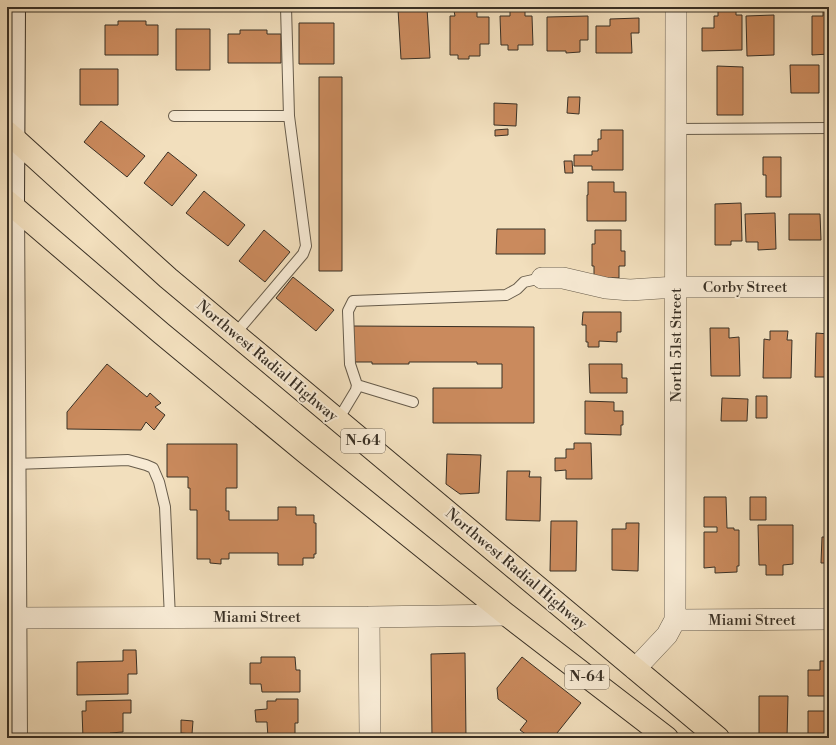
<svg xmlns="http://www.w3.org/2000/svg" width="836" height="745" font-family="'Libre Bodoni',serif">
<style>
.building{fill:#ca8a5d;stroke:#393025}
.lines{fill:none;stroke-linecap:round;stroke-linejoin:round}
.service-casing{stroke:#675c4b;stroke-width:12}
.minor-casing{stroke:#675c4b;stroke-width:22}
.tertiary-casing{stroke:#675c4b;stroke-width:24}
.secondary-casing{stroke:#393025;stroke-width:24}
.primary-casing{stroke:#393025;stroke-width:24}
.service{stroke:#f7ead4;stroke-width:10}
.minor{stroke:#f7ead4;stroke-width:21}
.tertiary{stroke:#f7ead4;stroke-width:22}
.secondary{stroke:#f7ead4;stroke-width:22}
.primary{stroke:#f2dfbd;stroke-width:22}
.labels{text-anchor:middle;dominant-baseline:central;stroke-width:4;stroke-linejoin:round;paint-order:stroke}
.shield{fill:#f7ead4;stroke:#72685a;stroke-width:1}
.shield-label{font-size:14px;font-weight:bold;fill:#393025}
.street-label{font-size:15px;fill:#393025;stroke:#f7ead4}
</style>
<rect width="100%" height="100%" fill="#f2dfbd"/>
<filter id="stains"><feTurbulence type="fractalNoise" baseFrequency=".005" numOctaves="4"/><feColorMatrix values="0 0 0 0 .2 0 0 0 0 .09 0 0 0 0 .02 0 0 0 .5 -.17"/></filter>
<radialGradient id="worn" r=".72"><stop offset=".6" stop-color="#630" stop-opacity="0"/><stop offset="1" stop-color="#630" stop-opacity=".3"/></radialGradient>
<path class="building" d="M427,8l3,50 -29,1 -3,-50z
M718,8h18v7h6v35l-40,1v-23h12v-12h4z
M510,10h15v6h7l1,29h-15v5h-10v-5h-7l-1,-29h10z
M823,10h6v44l-17,1v-39h11z
M454,11h23v6h12v27h-9v12h-11v3h-11v-4h-8v-39h5z
M774,15v40l-27,1 -1,-40z
M588,16v24h-8v12l-14,1v-2h-19v-34z
M639,18v15h-8l1,20h-36v-27h14v-7z
M118,21h28v4h12v30h-53v-30h13z
M299,23h35v41h-35z
M176,29h34v41h-34z
M240,30h27v4h14v29h-53v-29h12z
M790,65h29v28h-28z
M717,66l26,1v48h-26z
M80,69h38v36h-38z
M319,77h23v194h-23z
M568,97h12l-1,17 -12,-1z
M494,103l23,1 -1,22 -22,-1z
M101,121l44,35 -18,21 -43,-35z
M508,129v6l-13,1v-6z
M601,130h22v40h-31v-4h-18v-11h18v-4h6v-12h3z
M168,152l29,23 -25,31 -28,-23z
M763,157h18v40h-15v-22h-3z
M564,161h8l1,12h-8z
M588,182h26v10h12v29h-39v-26h1z
M204,191l41,34 -17,21 -42,-33z
M741,203l1,38h-11v4h-16v-41z
M775,213l1,36 -18,1v-8h-12l-1,-28z
M789,214h31l1,26h-32z
M497,229h48v25h-49z
M264,230l26,22 -25,30 -26,-21z
M595,230h26v21h4v15h-6v12l-25,-1v-11h-2v-22h3z
M293,277l41,33 -18,21 -40,-33z
M583,312h38v20h-4v10l-18,-1v6h-11v-5h-2v-17h-4z
M352,326l182,1v96h-101v-35h69v-24h-25v-2h-68v2h-37v-2h-20z
M710,328h19v10l10,-1 1,39h-29z
M770,331h18l-1,9h5l-1,38h-28l1,-39 6,1z
M816,333l13,1v43h-14z
M107,364l40,33 3,-4 11,10 -6,4 10,8 -11,15 -8,-8 -5,8 -74,-1v-17z
M589,364h33v14h5v15h-37z
M756,396h11v22h-11z
M722,398l26,1 -1,22h-26z
M585,401l29,1v9h9v14h-2v10l-36,-1z
M574,443h17l1,36h-26v-9l-11,1v-13h11v-9h8z
M167,444h70v44h-11v23h3v9h49v-13h18v8h18v8h2v31h-2v4h-11v7h-25v-12h-49v6h-8v5l-11,-1v-4h-13v-49h-7v-22h-2v-11h-21z
M447,454l34,1 -2,38 -19,1 -14,-10z
M507,471h23l-1,6h12l-1,44 -34,-1z
M704,497h22l1,31h7v2h5v36h-2v6l-22,1v-6l-11,1v-36h13v-5h-13z
M750,497h16v23h-16z
M551,521h26l-1,50h-26z
M626,523h13l-1,48 -26,-1v-41h14z
M758,525h35v39l-10,1v10h-17v-10h-7z
M822,537h7v26h-8z
M123,650h13l1,24h-9v20l-51,1v-33l46,-1z
M465,653l1,85h-34l-1,-84z
M261,657h34l1,13h4v22h-38l-1,-8h-11v-21h11z
M522,657l59,46 -28,35h-22l-11,-8 7,-9 -29,-22 -1,-11z
M820,661h9v35h-21v-26h12z
M759,696h29l-1,42h-28z
M276,699h22v24h-3v15h-27l-1,-16h-11l-1,-12 12,-1v-8h9z
M131,700v13h-8v19l-13,1v5h-27l-1,-27h4v-10z
M808,711h21v27h-21z
M181,720l12,1 -1,13 -11,-1z"/>
<g class="lines">
<g class="service-casing">
<path id="service" d="M174,116h115
M676,129l153,-1
M235,334l68,-80 3,-8 -17,-130 -3,-109
M357,385l56,17
M338,420l18,-30 1,-5 -7,-21 -2,-53 5,-10 153,-6 11,-6 7,-7 18,-4
M15,464l113,-4 18,5 7,3 6,14 6,25 5,111"/>
</g>
<g class="minor-casing">
<path id="minor" d="M542,278h21l43,10 24,2 46,-3h153
M369,617l1,121
M7,618l362,-1 138,-2
M675,620l154,-1
M635,669l32,-34 8,-15 1,-613"/>
</g>
<g class="tertiary-casing">
<path id="tertiary" d="M13,206l3,532"/>
</g>
<g class="secondary-casing">
<path id="secondary" d="M13,206l1,-199"/>
</g>
<g class="primary-casing">
<path id="primary" d="M7,132l161,146 550,460
M7,201l154,132 144,119 202,163 160,123"/>
</g>
<use href="#service" class="service"/>
<use href="#minor" class="minor"/>
<use href="#tertiary" class="tertiary"/>
<use href="#secondary" class="secondary"/>
<use href="#primary" class="primary"/>
</g>
<g class="labels">
<g class="shield">
<rect x="341" y="429" width="44" height="24" rx="3"/>
<rect x="565" y="665" width="44" height="24" rx="3"/>
</g>
<g class="shield-label">
<text x="363" y="441">N-64</text>
<text x="587" y="677">N-64</text>
</g>
<g class="street-label">
<text x="745" y="287">Corby Street</text>
<text transform="translate(676 345) rotate(-90)">North 51st Street</text>
<text transform="translate(267 361) rotate(40)">Northwest Radial Highway</text>
<text transform="translate(516 569) rotate(40)">Northwest Radial Highway</text>
<text x="257" y="617">Miami Street</text>
<text x="752" y="620">Miami Street</text>
</g>
</g>
<rect width="836" height="745" fill="none" stroke="#f2dfbd" stroke-width="24"/>
<rect x="8" y="8" width="820" height="729" fill="none" stroke="#393025" stroke-width="2"/>
<rect x="12" y="12" width="812" height="721" fill="none" stroke="#393025"/>
<rect width="100%" height="100%" filter="url(#stains)"/>
<rect width="100%" height="100%" fill="url(#worn)"/>
</svg>
